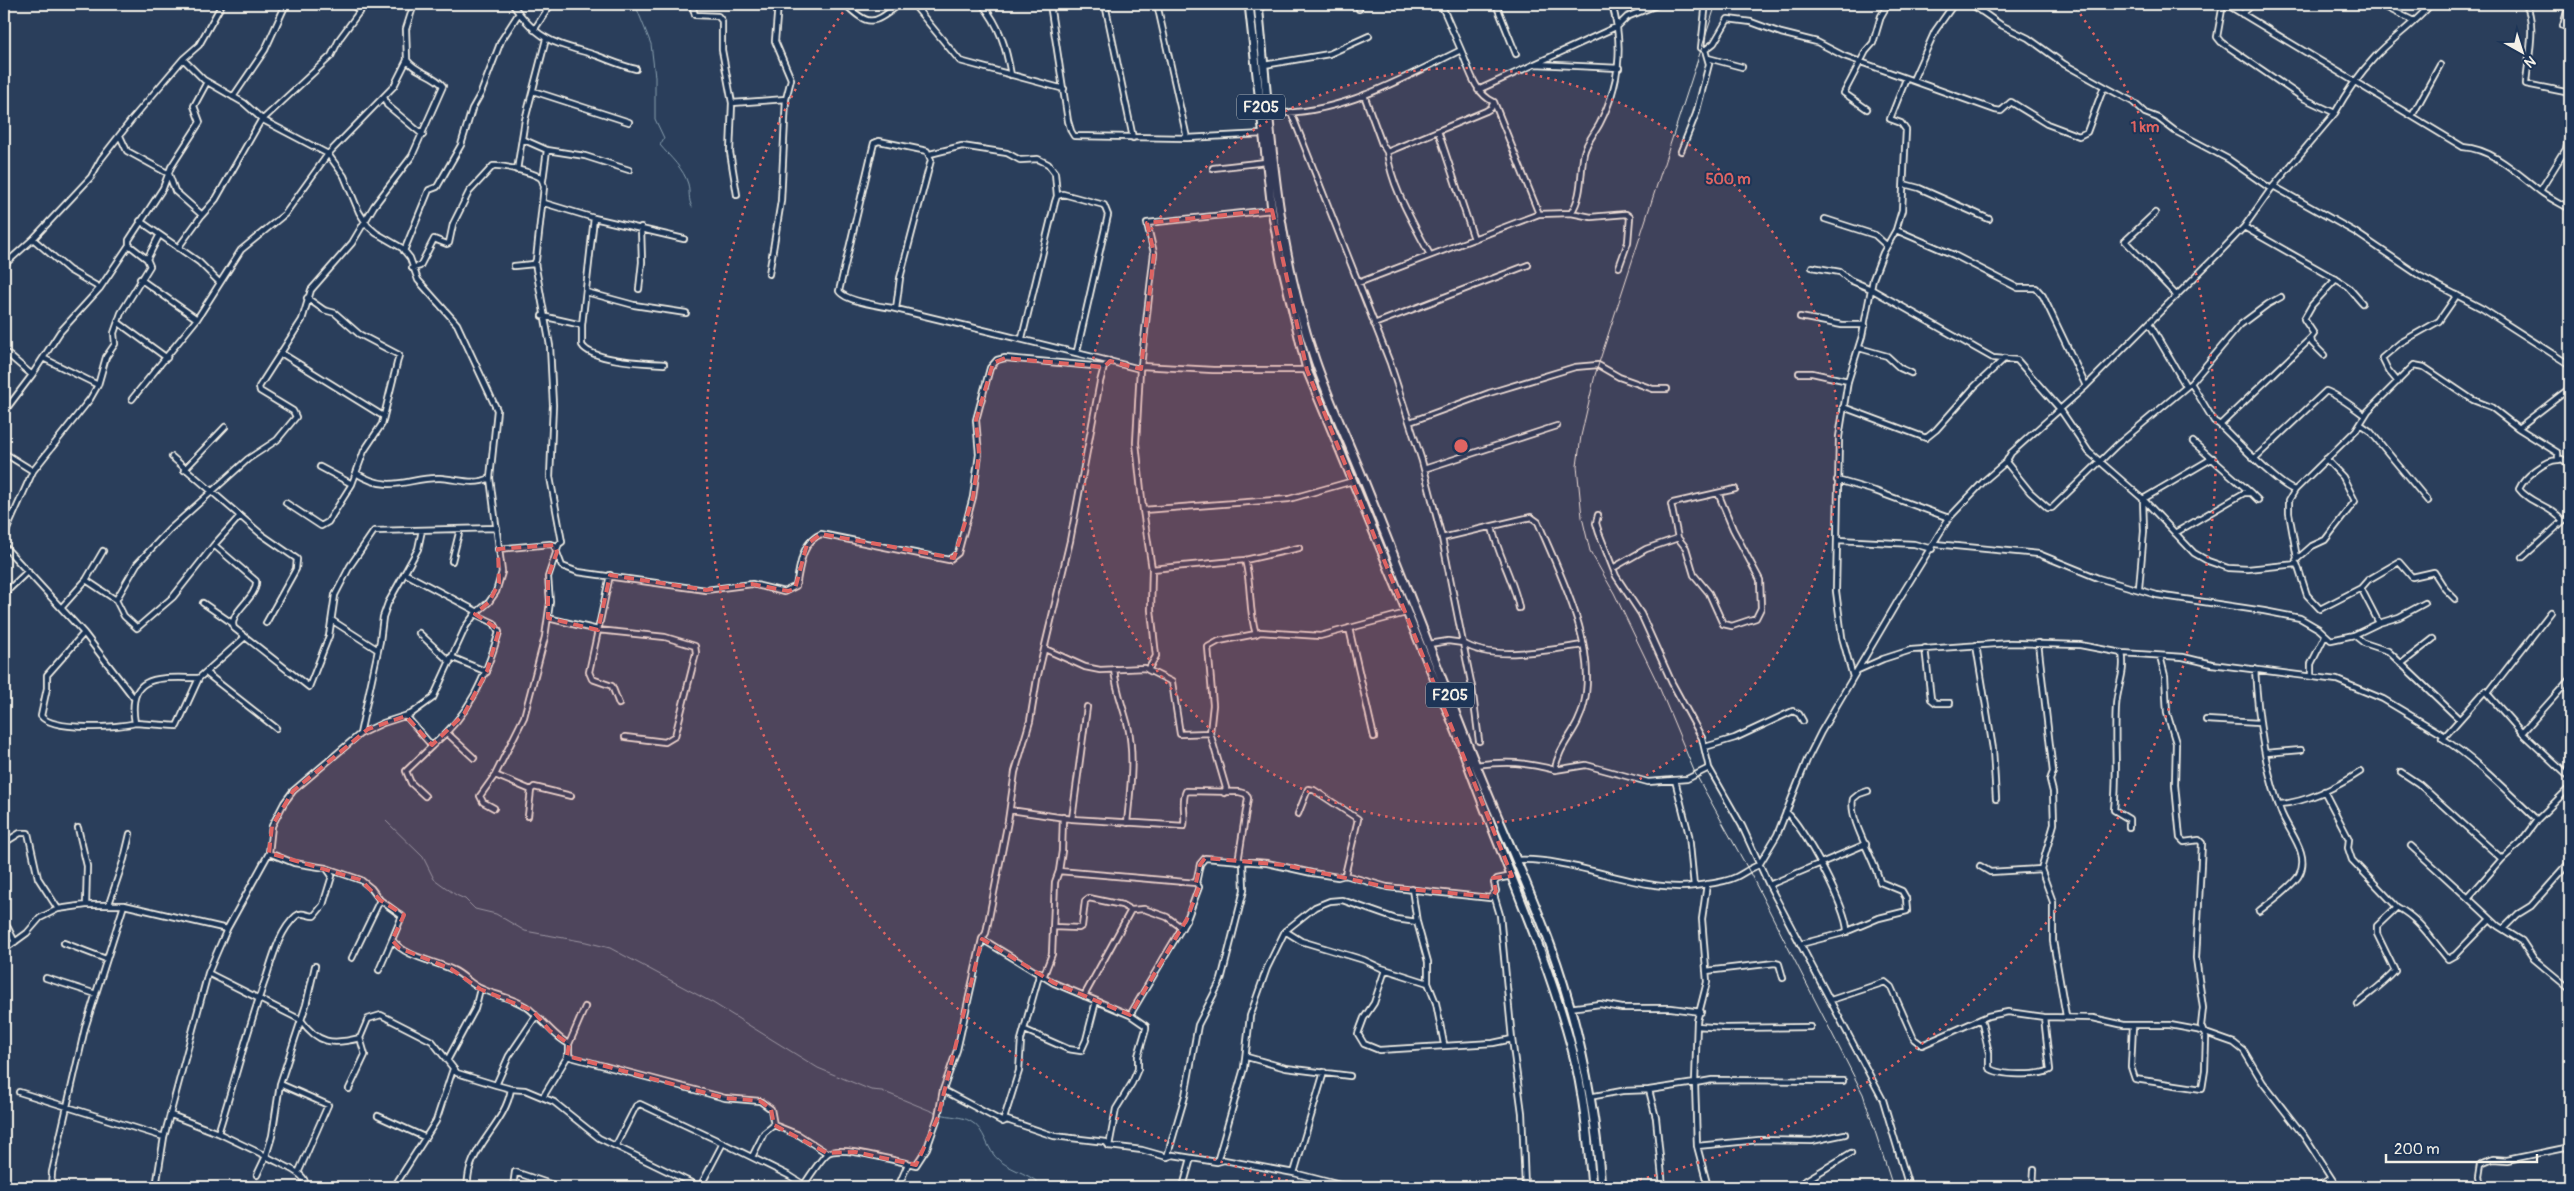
<svg xmlns="http://www.w3.org/2000/svg" width="2574" height="1191" font-family="Pangolin,sans-serif">
<style>
.lines{fill:none;stroke-linecap:round;stroke-linejoin:round}
.stream{stroke:#8aa1b0;stroke-width:1}
.street-casing{stroke:#f4f1e8;stroke-width:8}
.primary-casing{stroke:#f4f1e8;stroke-width:11}
.street{stroke:#1d3557;stroke-width:4.5}
.primary{stroke:#1d3557;stroke-width:7}
.rail{stroke:#f4f1e8;stroke-width:1}
.marked{fill:#df6462;fill-opacity:0.2;stroke:#df6462;stroke-width:4;stroke-dasharray:10 6;stroke-linejoin:round}
.ring{fill:none;stroke:#df6462;stroke-width:2.5;stroke-dasharray:2.5 5}
.labels{text-anchor:middle;dominant-baseline:central;stroke-width:4;stroke-linejoin:round;paint-order:stroke}
.shield{fill:#1d3557;stroke:#b4b9bc;stroke-width:1}
.shield-label{font-size:15px;font-weight:bold;fill:#f4f1e8}
.centre{fill:#df6462;stroke:#1d3557;stroke-width:2.5}
.ring-label{font-size:15px;text-anchor:middle;font-weight:bold;fill:#df6462;stroke:#1d3557;stroke-width:4;stroke-linejoin:round;paint-order:stroke}
</style>
<rect width="100%" height="100%" fill="#2a3e5b"/>
<filter id="ink" filterUnits="userSpaceOnUse"><feTurbulence type="fractalNoise" baseFrequency=".02" numOctaves="2"/><feDisplacementMap in="SourceGraphic" scale="10" xChannelSelector="R" yChannelSelector="G"/><feConvolveMatrix kernelMatrix="1 2 1 2 8 2 1 2 1" color-interpolation-filters="sRGB"/></filter>
<g filter="url(#ink)">
<g class="lines">
<path class="stream" d="M635,4l16,40 4,33v42l9,19 -4,7c10,12 24,24 28,39 2,8 0,15 4,23
M386,821l37,36 11,22 22,16 9,4 10,10 21,5 29,17 61,11 24,6 103,55 105,65 53,22 11,1 54,22
M940,1114c10,3 21,2 30,7 16,8 16,30 30,40 15,11 31,13 43,26"/>
<g class="street-casing">
<path id="street" d="M352,4l8,8
M512,4c28,38 40,38 83,51 14,5 27,11 41,14
M692,4l3,11 23,1 4,5v29l10,53 -2,49 7,43
M845,4c26,25 29,19 55,0
M913,4l47,57 104,28
M982,4c18,22 24,43 29,71
M1050,4l18,117 3,10 3,5 113,2 77,-4
M1105,4l28,134
M1157,4l30,134
M1358,4l1,5
M1441,4l20,46
M1496,4l20,50
M1971,4l30,21 27,13 36,26 43,24
M2223,4l-6,33 4,5 82,56 32,15
M2226,4l237,143c30,2 54,26 77,44 9,7 20,12 30,18
M2379,4l35,17
M2525,4c13,17 2,59 1,80l44,9
M919,11l7,-7
M1980,11l6,-7
M2242,14l11,-10
M2563,26l6,-22
M534,30l17,-26
M1705,50l9,-7 14,-24 23,3 30,11 36,9 27,14 151,54 6,1 10,-9 36,22 32,12 8,-4 16,-43 4,-1 26,14 12,11 13,5 17,13 53,28 43,30
M1708,58l34,9
M1535,64l84,4
M1264,65l65,-11 40,-18
M1913,80l22,-49 19,-27
M1478,90l140,-64 9,-9 32,-13
M533,91l96,31
M1364,95l18,49 5,8 99,-41 5,-3 3,-6
M233,97l32,-47 21,-46
M384,97l3,8 36,30
M732,103l54,-4 5,-20 -16,-38 3,-37
M1867,109l-23,-16 22,-42 7,-8 8,-27 7,-12
M1291,112l99,251 32,98 20,77
M1267,113c72,3 132,-33 194,-63 8,18 13,43 33,52l45,112
M2412,116l28,-51
M1438,131l36,108
M120,136l7,15 42,23 6,17 27,24 14,-16 44,-77 71,-66 9,-18 25,-34
M522,139l25,11 -4,30
M547,150l38,6 44,14
M1681,151l15,-37 13,-50 -4,-14 -4,-2 4,-37 -1,-7
M1387,152c5,37 26,70 43,103
M930,154l32,-8 45,7 13,7 18,-1 10,5 7,9 2,23
M1213,168l53,-6
M517,170l8,-50 21,-81
M1904,184l15,4 70,31
M2275,187l80,45 65,44 63,33 87,56
M2540,191l26,-42 4,-21
M544,203l50,15
M1571,213l20,4 35,-3 4,3 -2,25 -9,25
M2155,213l-30,28 51,54
M1825,219l50,16 12,11
M140,221l59,41 21,21
M2244,227l95,54 9,6 14,16
M1896,230l58,25 64,33h18l7,8 43,90
M33,239l36,31 31,18
M178,248l24,-33
M404,251l25,-61 8,-3 24,-42 11,-36 9,-16 20,-52 18,-28
M147,259l12,-23
M4,265l29,-26 58,-62 10,-18 32,-41 50,-59 16,-14 23,-41
M1812,267l28,5 10,8 21,9 122,69 24,2 43,49 29,43 54,47 51,54 14,8 20,7 20,1 49,-5 10,31 13,14 41,-21 7,-8 31,-18 13,15 22,-5 11,17 10,10
M412,268l8,-2 14,-27 13,5 2,-1 4,-19 16,-32 24,-26c8,-1 39,6 46,11 4,2 4,6 5,10l-8,73 -2,4 -20,2
M769,274l12,-73 5,-102
M140,279l57,40
M1358,283l181,-69 32,-1c12,-17 9,-41 13,-60 3,-12 11,-20 16,-30 20,-39 24,-77 12,-119
M639,289l3,-27 -1,-35
M586,292l48,13 52,8
M896,309l4,-31 31,-118 -4,-9 -48,-10 -5,2 -2,8 -33,140c6,10 41,15 53,17 83,20 166,40 248,61l1,-3 72,4h94
M542,316l40,9 12,-107 90,21
M1800,317l42,8h23
M119,323l48,35
M2149,323l37,63
M1374,324l154,-59
M582,325v20c9,16 64,18 82,19
M1022,338l33,-136 2,-6 6,-2 41,11 4,10 -31,136
M2311,338l1,5 12,12
M1859,348l28,8 13,12 11,5
M4,351l28,24 28,-43 40,-44 29,-43
M281,353l102,63
M43,358l55,27
M1110,361l-6,6 -4,15 -30,159 -33,138 -7,42 -15,51 -7,49 -22,112 -4,6 72,44 76,32 57,-96 12,-32 -3,-4 4,-19 5,-6 62,5 45,10 26,4 7,-2 42,12 103,11 6,-7 -2,-8 3,-4 15,-3
M1141,366l13,-113 -7,-30 125,-13
M1140,369l-4,74 7,67 146,-11 64,-18
M1799,373h13l36,8
M2398,382l-10,-12 -6,-12 18,-15 39,-22 18,-26
M2191,383l23,38 6,4 91,-87 3,-4 -10,-15 8,-14 24,-26
M132,399l65,-80 44,-69 44,-36 43,-60 66,-68 13,-26 -1,-31 8,-25
M1843,407l83,31 10,-8 39,-44 30,-28
M4,412l28,-37
M1410,422l79,-29 86,-26 23,-2 21,12 34,12h14
M2360,424l10,7 58,70
M2220,425c13,12 62,64 75,65
M2518,428l52,-40
M2193,442l58,51
M4,453l29,18
M172,457l89,77 36,25 -1,10 -30,54
M2255,458l71,-67c9,3 30,18 38,24
M2558,460l4,-1 8,6
M2006,462l24,30 18,16h4l65,-63 74,-62 49,-58 28,-21 13,-7
M320,467l32,17
M1424,469l133,-43
M184,470l41,-43
M356,473c35,22 52,4 84,5 18,1 34,8 50,0
M1837,480l38,11 74,27
M286,503l35,23 7,-4 24,-38 12,-33 18,-27 17,-69 -40,-21 -24,-21 -11,-3 -17,-12
M4,509l9,6
M1143,510l9,59 93,-9 54,-12
M1598,515l-2,8 3,10 17,43 25,38 31,69 30,55 7,30 33,58 27,59 114,215 26,87
M2563,521l7,-5
M1492,527c6,29 22,53 27,81
M2175,533l69,-40h7l7,7
M4,536l29,-65 57,-72 8,-14 8,-28 9,-13 -1,-11 7,-20 29,-47 -3,-7 -18,-14v-5l34,-52 8,-21 29,-45 -6,-16 13,-24
M1678,538l-7,-34 2,-1 62,-14
M1838,540l76,4 18,5
M1935,544l104,10 59,24 59,17 107,16 36,7 19,11 12,11 23,-5 10,8 24,8 71,68
M214,545l42,36c2,17 -29,32 -22,47l75,59 20,-51 6,-41 15,-29 24,-35 123,-3
M4,546l80,87
M498,549l52,-5 4,1 8,21 16,6 128,18 46,-6 32,8 12,-6c4,-18 5,-44 25,-52l128,26 9,-7 15,-56 6,-43 -3,-34 14,-52 7,-8 8,-2 99,9
M2297,558l-8,-45v-13l6,-10 61,-60 12,-19 46,-46 10,2 49,33 18,7 27,21 40,25v7c-12,0 -34,17 -39,29 10,14 33,17 44,32l-40,36
M1245,560c7,25 3,50 11,74l4,-2 60,4 86,-23
M2296,560l16,-14 13,-6 30,-39 -12,-24 -17,-18
M452,561l8,-32
M1613,568l33,-19 32,-11 8,10 8,27 15,18 14,31 9,2 24,-8 5,-10 -1,-28 -27,-51 -15,-36
M406,574l72,38
M610,575l-21,97 3,7 20,7 7,18
M86,580l30,20 8,16 13,12 36,-31 41,-52 26,-29
M2139,588l5,-57 -1,-32 70,-41
M4,594l24,-23
M116,600l21,-36 32,-34 79,-71 29,-19 19,-23 -3,-6 -33,-20 -1,-4 43,-67 9,-30 41,-47 22,-37 38,-50 31,-70c-9,-12 -27,-13 -36,-26
M203,603l29,20
M62,607l24,-27 17,-29
M548,618l50,12 67,7 30,9 1,7 -21,83 -10,6 -40,-5
M333,621l45,29
M2379,623l20,-6 26,-14
M1349,628l25,109
M419,633l31,29
M2354,635l25,-12 -18,-35
M2038,643l15,129 -3,8 3,12 1,32 -13,45 12,33v39l13,75
M1429,644l19,-3 15,2 -21,-105 89,-21 7,5c22,53 60,124 46,182 -6,28 -26,41 -29,66 -30,-8 -49,-9 -79,-5
M1976,645l17,104 3,50
M1925,648l6,51 5,4h14
M1045,649l40,18 15,3 45,-2 3,2 8,-14 -5,-46 1,-41
M2122,653c4,19 -5,34 -6,53 -2,34 2,69 -2,104l15,9v8
M451,657l36,15
M2401,664l32,-25
M1114,669c2,21 9,37 14,57 7,31 2,66 -1,97
M2255,669c3,49 9,97 26,143 7,19 30,42 18,63 -5,10 -30,28 -40,36
M1148,670l24,12 8,52 30,-1
M1858,670l25,-11 28,-9 99,-7 70,2 42,8 61,4 29,7 125,16 46,19 62,37 -3,2
M206,673l70,55
M2311,675v-11l14,-28
M1853,677l-11,-40 -6,-46 3,-154 9,-56 14,-45 11,-57 10,-26 13,-23 6,-20 4,-80 -5,-7 -11,-4 16,-40
M199,678c-38,0 -73,-6 -64,45l42,3 22,-48 46,-41
M2488,693l63,-81
M133,697l-49,-64 -37,42v13l-6,28c11,15 77,12 94,7
M406,716l26,30 -26,25 5,12 14,13
M2206,720l53,3
M447,733l27,25
M2522,733l48,-54
M360,734l20,-93 3,-24 5,-14 30,-54 4,-19
M2445,736l40,-45 37,42 48,45
M2442,738c36,23 64,53 95,82l33,-33
M1479,741l-7,-54 -9,-44c29,19 86,7 120,2
M432,746c38,-32 53,-67 67,-114l-5,-9 -19,-9
M1705,747l30,-9 58,-27 6,3 4,7
M2266,753l35,-3
M1555,770l31,-5 62,17 39,-3 22,-11
M2401,772l18,12 83,75
M495,775l36,15 -3,26
M1675,780l14,55 5,51
M531,790l3,-3 37,9
M2324,791l25,48 -1,9 4,12 45,47
M1224,793l2,-5 -16,-55 3,-28 -5,-58 11,-6 37,-7
M2279,804c26,-1 60,-18 81,-32
M494,808l-11,-6 -3,-6 15,-21 29,-58 21,-80 5,-35 -2,-25 11,-33 3,-2 -12,-65 3,-72 -3,-59 -15,-83
M1010,810l62,9 112,7c2,-11 -3,-25 2,-35l53,1 7,2 2,4 -10,64
M1786,812c17,13 62,98 61,120
M1298,814l10,-25 6,1 44,29 -13,56
M1072,819l15,-112
M78,828l9,38 -1,39
M4,843l16,-10h8l10,45 20,31
M2411,846l57,52 34,-39 18,-16 17,-23
M269,853l25,10 32,5 35,12 10,8 9,12 22,16 -10,24c15,18 41,20 61,30 11,5 18,15 29,19 15,7 45,12 54,27l-27,40 -13,29 15,4
M1517,860c58,-3 121,33 177,26 13,-2 30,-3 42,-9 8,-4 14,-9 23,-12l18,-30 30,-75 14,-28 78,-133 50,-81 36,-38 21,-18 5,-9 75,-67 133,-133 25,-26 27,-38 64,-76c11,-20 25,-40 40,-56 17,-19 40,-33 56,-53
M1980,866l10,6 51,-3
M1059,871l3,-20 1,-34
M1707,884l-5,35 5,63 -10,39 -2,62 17,-3 131,1
M1769,885l97,-41
M1412,889l5,33 11,40v21l8,20 8,41
M1494,895l6,20 12,124 10,74 3,74
M2468,898l30,28 24,15 12,18 36,30
M109,904l15,-45 6,-25
M1053,927l26,1 3,-2 3,-25 4,-3 33,7 9,5 13,-1 23,8 15,11
M8,928l7,14
M2503,929l15,-15 13,-8 39,-44
M1285,931l16,10 63,19 17,8 47,15
M64,943l42,16
M1801,944l42,-11 36,-15 28,-7 -1,-13 -4,-7 -22,-9c-5,-22 -32,-63 -27,-83l6,-5 9,-3
M5,949l22,-16 13,-15 18,-9 28,-4h38l103,24
M352,958l28,-58
M379,970l13,-30
M1385,970l-11,33 -10,15 -6,16 6,10 15,6 114,-7 19,-4
M1706,971l69,-8 4,1 4,14
M208,973l93,47c17,24 31,25 59,18l8,-19 13,-4 51,26 25,32 39,12
M1044,975l8,-21 3,-72 4,-11 137,12
M46,978l50,16
M1084,996l47,-86
M1831,1000l54,-18 6,5 23,52 8,6 66,-29 20,-4 36,5 49,1 31,7h46l27,5 37,13 10,8 19,32 41,53 33,51
M2357,1004c13,-11 27,-20 38,-33l-18,-37v-8l20,-19c24,13 34,32 51,52l7,-4 35,-36
M1569,1008l31,-4 22,4h49l30,4
M1130,1015l16,11v3l-8,27v13l-6,14 -16,26 -7,37 33,4 25,7 6,-2 44,7 7,-2 70,13 54,14
M536,1016c12,9 19,21 33,28v10l-26,43
M1981,1019l8,34v15c10,8 50,8 61,2l-6,-53
M2133,1025l-2,42 4,12 67,10 3,-19 1,-32 -5,-12 2,-18 -7,-50 6,-115 -3,-3 -15,2 -4,-4 -5,-53 1,-42 -9,-30 -2,-37 -5,-20
M1697,1026l28,2 85,-1
M1025,1030l43,19 13,2 5,-11 10,-39
M569,1044l16,-37
M567,1056l158,42 35,3 11,8 3,16
M1247,1057l39,11 64,8
M448,1059l27,-50 5,-20
M280,1084l48,21 -29,66
M349,1089l16,-34 -5,-17
M943,1090l60,32 4,-2 47,16 52,6 3,4
M1649,1090l46,-7 2,63 11,41
M19,1092l145,45 44,-164 19,-44 42,-76 3,-27 12,-23 9,-12 67,-57 23,-11 28,-9 22,-16 33,-72 9,-12 14,-12 7,-10 6,-20 -12,-94 7,-68 -40,-86 -39,-44 -8,-22 -8,-10 -26,-15 -8,-7 -9,-14 -15,-36 -16,-22 -65,-34 -19,-17 -40,-23 -21,-21
M1589,1097l33,-6 27,-1 7,28 7,69
M171,1115l47,18 48,23 6,-20 8,-52 26,-79 9,-39
M378,1116l46,21
M1003,1122l16,-51 2,-31 19,-68
M218,1133c17,-53 30,-106 49,-158 6,-19 13,-45 29,-59 6,-5 11,0 18,0l9,-11 9,-29 -5,-7
M616,1145l20,-39 4,-2 83,39
M1697,1146l62,-6 53,1 33,-7
M752,1157l12,-24 10,-8 25,10 28,18
M1167,1157l18,-61 13,-71 23,-45 8,-31 15,-59 -1,-27
M1217,1162l27,-94 6,-52 17,-48 18,-37 30,-24 15,-6 12,-1 54,19 21,3
M1294,1173l30,-101
M257,1175l9,-19c9,6 38,16 39,26l-4,5
M51,1187l1,-15 33,-144 39,-123
M156,1187l8,-50
M394,1187l42,-66 17,-52
M467,1187c1,-6 1,-13 3,-19 9,-29 36,-48 41,-79l14,1 29,12 45,36 101,49
M513,1187l2,-15 44,15
M700,1187l23,-44 67,33 14,9
M803,1187c3,-6 20,-31 25,-34 14,-8 69,9 88,12l11,-17 11,-31 5,-27 14,-40 25,-111
M898,1187l10,-23
M1183,1187l8,-29
M1795,1187l56,-34
M2033,1187l1,-17
M2317,1187l14,-9
M2482,1187l-3,-10 2,-13 12,-5 14,1 63,-13"/>
</g>
<g class="primary-casing">
<path id="primary" d="M1249,4l23,206 9,51 26,109 151,366c36,106 85,205 114,313 12,44 16,92 20,138
M1258,4c12,119 17,242 57,356 14,41 33,81 49,121 36,89 70,178 105,267 26,66 57,130 81,196 28,77 45,161 51,243"/>
</g>
<use href="#street" class="street"/>
<use href="#primary" class="primary"/>
<path class="rail" d="M1716,4l-121,371 -14,61 -4,30 5,51 8,34 24,42 43,89 38,91 53,96 115,225 30,93"/>
</g>
</g>
<path class="marked" d="M1272,210l35,160 205,506 -19,2 3,13 -4,6 -105,-10 -103,-22 -79,-7 -5,7 -4,18 3,4 -12,32 -57,96 -76,-32 -72,-44 -44,178 -22,48 -61,-13 -28,1 -53,-28 -3,-16 -11,-8 -35,-3 -158,-42 2,-12 -19,-13 -17,-20 -53,-22 -29,-20 -52,-21 -7,-8 12,-25 -24,-15 -19,-20 -92,-27 3,-27 21,-35 75,-62 38,-13 26,29 32,-31 23,-43 12,-41 -24,-16 14,-12 10,-19 -1,-34 56,-4 3,7 -9,25v41l50,12 12,-55 96,15 46,-6 36,7 7,-2 12,-45 14,-10 133,24 19,-61 6,-43 -3,-34 17,-57 12,-5 99,9 6,-6 31,8 13,-116 -7,-30z"/>
<circle cx="1461" cy="446" r="378" fill="#df6462" fill-opacity=".12"/>
<g class="ring">
<circle cx="1461" cy="446" r="378"/>
<path d="M1317 1187A755 755 0 0 1 846 8M2076 8A755 755 0 0 1 1605 1187"/>
</g>
<g class="labels">
<g class="shield">
<rect x="1237" y="94.5" width="48" height="25" rx="4"/>
<rect x="1426" y="682.5" width="48" height="25" rx="4"/>
</g>
<g class="shield-label">
<text x="1261" y="107">F205</text>
<text x="1450" y="695">F205</text>
</g>
</g>
<circle cx="1461" cy="446" r="8" class="centre"/>
<g class="ring-label">
<text x="2145" y="132">1 km</text>
<text x="1728" y="184">500 m</text>
</g>
<rect width="2574" height="1191" fill="none" stroke="#1d3557" stroke-width="20"/>
<rect x="10" y="10" width="2554" height="1171" fill="none" stroke="#f4f1e8" stroke-width="2" filter="url(#ink)"/>
<g transform="translate(2522 52) rotate(141)" stroke="#1d3557" stroke-width="4" paint-order="stroke">
<path d="M0-4L9 19L0 12L-9 19Z" fill="#f4f1e8"/>
<text y="-8" font-size="14" font-weight="bold" text-anchor="middle" fill="#f4f1e8">N</text>
</g>
<path d="M2386 1154v8h151v-8" fill="none" stroke="#f4f1e8" stroke-width="2.5"/>
<text x="2394" y="1154" font-size="15" fill="#f4f1e8" stroke="#1d3557" stroke-width="4" paint-order="stroke">200 m</text>
</svg>
